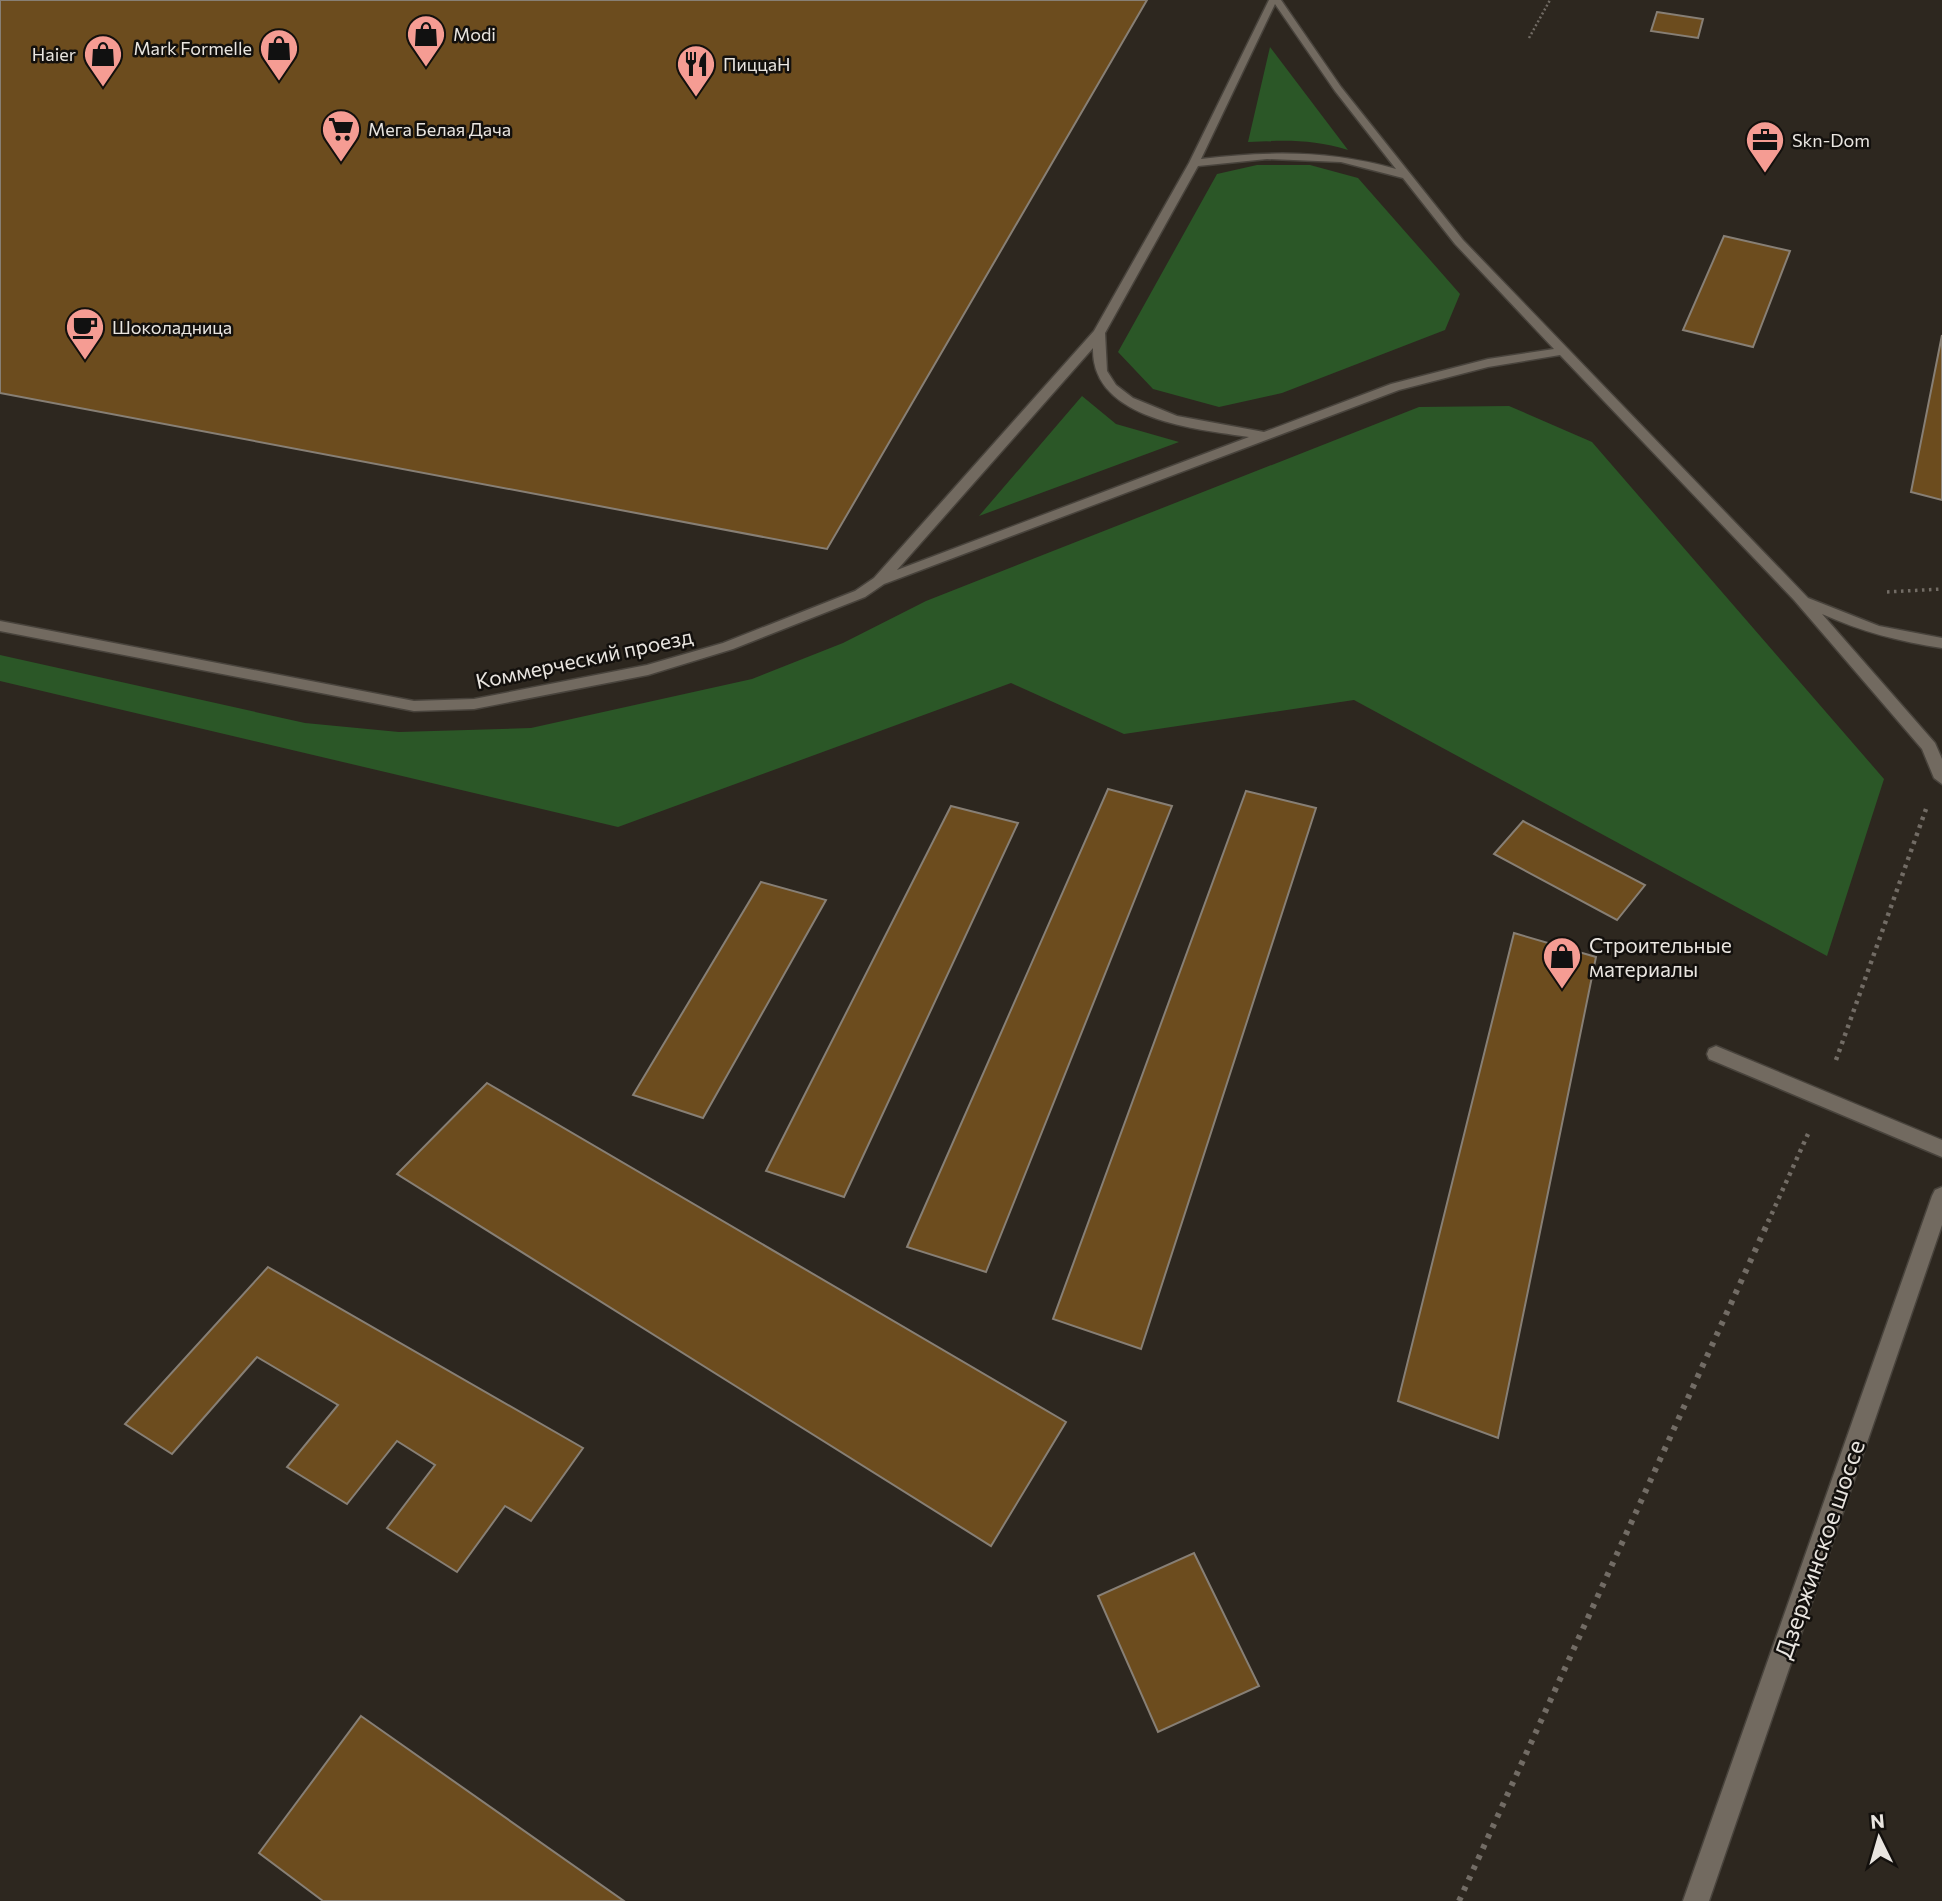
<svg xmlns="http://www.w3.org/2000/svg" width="1942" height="1901" font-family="Commissioner,sans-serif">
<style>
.green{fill:#2b5727}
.building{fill:#6c4c1e;stroke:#877f75;stroke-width:2}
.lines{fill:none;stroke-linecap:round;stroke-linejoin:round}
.lane-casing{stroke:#48433c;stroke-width:3}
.street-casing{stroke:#48433c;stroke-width:3}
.secondary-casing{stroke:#48433c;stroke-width:3}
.path-far3{stroke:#726c65;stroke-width:2.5;stroke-dasharray:2 2.5;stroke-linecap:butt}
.path-far2{stroke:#726c65;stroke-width:3.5;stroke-dasharray:2.5 4.5;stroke-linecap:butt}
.path-far1{stroke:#726c65;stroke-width:4.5;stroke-dasharray:3.5 5;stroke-linecap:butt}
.path{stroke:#726c65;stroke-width:6;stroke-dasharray:4.5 7;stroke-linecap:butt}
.lane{fill:#726a60;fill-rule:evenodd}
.street{fill:#726a60;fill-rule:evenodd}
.secondary{fill:#726a60;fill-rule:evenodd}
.labels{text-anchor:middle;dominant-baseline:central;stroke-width:5;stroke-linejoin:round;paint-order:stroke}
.far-poi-label{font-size:18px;fill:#e9e5e0;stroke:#13100d;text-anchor:start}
.street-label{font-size:21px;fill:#e9e5e0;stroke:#13100d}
.poi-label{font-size:21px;fill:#e9e5e0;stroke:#13100d;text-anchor:start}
.near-street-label{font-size:24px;fill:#e9e5e0;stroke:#13100d}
</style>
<rect width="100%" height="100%" fill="#2d271f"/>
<path class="green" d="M1270,47l78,103c-35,-11 -64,-10 -100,-8z
M1257,165h53l48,13 102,116 -15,36 -163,63 -63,14 -66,-18 -35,-37 99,-178z
M1082,396l34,28 63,18 -200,74z
M1509,406l83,36 292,337 -57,177 -473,-256 -230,34 -113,-51 -393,144 -618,-146v-26l305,68 94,9 132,-4 221,-49 91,-36 83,-42 493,-194z"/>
<path class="building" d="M0,0h1147l-320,549 -827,-156z
M1657,12l46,7 -5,19 -47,-7z
M1724,236l66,15 -37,96 -70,-17z
M1942,335v165l-31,-8z
M1108,789l64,17 -186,466 -79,-25z
M1246,791l70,17 -175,541 -88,-30z
M951,806l67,17 -174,374 -78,-26z
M1523,821l122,64 -28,35 -123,-66z
M761,882l65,18 -123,218 -70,-23z
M1514,933l82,24 -98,481 -100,-37z
M487,1083l579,339 -75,124 -594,-372z
M268,1267l315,181 -52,73 -26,-15 -48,66 -70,-44 48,-63 -38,-24 -50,63 -60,-37 51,-62 -81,-48 -85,97 -47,-30z
M1194,1553l65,133 -101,46 -60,-136z
M361,1716l263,185h-301l-64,-48z"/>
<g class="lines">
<g class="lane-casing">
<path id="lane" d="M1716,1046l226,94v17l-233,-98 -2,-5 2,-5z"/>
</g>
<g class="street-casing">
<path id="street" d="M1269,0h12l60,87 122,153 345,358 71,28 63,12v10c-42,-6 -82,-17 -120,-34l113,129 7,16v25l-8,-6 -12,-29 -128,-149 -234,-245 -72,12 -89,23 -515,194 -19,13 -132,52 -85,26 -174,34 -60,2 -414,-80v-10l414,80 60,-2 173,-34 76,-22 132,-52 19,-13 220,-247 95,-168zM1275,4l60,87 61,78c-66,-19 -127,-18 -195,-10zM1267,159l74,3 62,16 52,66 99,105 -66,10 -97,25 -127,48 -87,-16 -44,-18 -17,-13 -9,-14 -2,-38 93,-167zM1093,348c-2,72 103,81 156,89l-352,133z"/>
</g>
<g class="secondary-casing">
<path id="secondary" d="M1942,1187v38l-233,676h-26l249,-705 3,-6z"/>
</g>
<path class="path-far3" d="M1529,38l21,-38"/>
<path class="path-far2" d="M1887,592l55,-3"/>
<path class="path-far1" d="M1836,1060l90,-251
M1768,1222l40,-88"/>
<path class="path" d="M1459,1901l310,-681"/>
<use href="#lane" class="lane"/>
<use href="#street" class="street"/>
<use href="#secondary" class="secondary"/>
</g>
<defs>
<g id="shop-pin" transform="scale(2.0125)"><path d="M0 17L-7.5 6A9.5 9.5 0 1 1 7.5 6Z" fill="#f59c93" stroke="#13100d"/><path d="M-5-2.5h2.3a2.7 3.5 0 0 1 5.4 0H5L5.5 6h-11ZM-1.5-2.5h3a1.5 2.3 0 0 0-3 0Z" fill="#111"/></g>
<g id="restaurant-pin" transform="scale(2.0125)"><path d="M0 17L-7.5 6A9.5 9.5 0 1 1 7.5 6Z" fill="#f59c93" stroke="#13100d"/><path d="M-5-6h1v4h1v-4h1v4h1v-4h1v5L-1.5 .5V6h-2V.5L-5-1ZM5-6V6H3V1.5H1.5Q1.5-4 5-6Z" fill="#111"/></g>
<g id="supermarket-pin" transform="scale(2.0125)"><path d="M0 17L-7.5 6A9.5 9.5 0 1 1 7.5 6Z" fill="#f59c93" stroke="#13100d"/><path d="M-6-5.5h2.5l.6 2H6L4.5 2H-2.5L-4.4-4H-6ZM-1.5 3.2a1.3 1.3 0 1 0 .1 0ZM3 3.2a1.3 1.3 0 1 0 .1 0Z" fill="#111"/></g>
<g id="office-pin" transform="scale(2.0125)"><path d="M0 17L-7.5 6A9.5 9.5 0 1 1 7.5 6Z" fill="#f59c93" stroke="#13100d"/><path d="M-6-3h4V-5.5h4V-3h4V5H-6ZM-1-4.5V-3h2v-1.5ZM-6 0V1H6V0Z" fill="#111"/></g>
<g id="cafe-pin" transform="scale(2.0125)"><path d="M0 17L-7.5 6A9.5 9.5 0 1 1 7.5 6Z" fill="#f59c93" stroke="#13100d"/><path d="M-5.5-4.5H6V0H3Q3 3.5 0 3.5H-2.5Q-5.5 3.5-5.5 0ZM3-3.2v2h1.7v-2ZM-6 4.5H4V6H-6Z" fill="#111"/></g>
</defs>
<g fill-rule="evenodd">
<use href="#shop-pin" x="426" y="34"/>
<use href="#shop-pin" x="279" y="48"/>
<use href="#shop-pin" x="103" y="54"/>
<use href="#restaurant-pin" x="696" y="64"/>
<use href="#supermarket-pin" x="341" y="129"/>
<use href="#office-pin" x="1765" y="140"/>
<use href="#cafe-pin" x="85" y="327"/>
<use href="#shop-pin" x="1562" y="956"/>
</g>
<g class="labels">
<g class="far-poi-label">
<text x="453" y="34">Modi</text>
<text x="252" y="48" text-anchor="end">Mark Formelle</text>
<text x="76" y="54" text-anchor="end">Haier</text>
<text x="723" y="64">ПиццаН</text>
<text x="368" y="129">Мега Белая Дача</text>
<text x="1792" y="140">Skn-Dom</text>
<text x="112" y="327">Шоколадница</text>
</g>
<g class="street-label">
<text transform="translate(584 658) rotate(-12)">Коммерческий проезд</text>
</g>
<g class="poi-label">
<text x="1589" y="944">Строительные<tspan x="1589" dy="24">материалы</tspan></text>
</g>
<g class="near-street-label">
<text transform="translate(1819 1549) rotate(-71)">Дзержинское шоссе</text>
</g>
</g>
<g transform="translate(1879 1838) rotate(355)" stroke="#13100d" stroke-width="5" paint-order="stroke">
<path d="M0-5L12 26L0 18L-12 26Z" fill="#e9e5e0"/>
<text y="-10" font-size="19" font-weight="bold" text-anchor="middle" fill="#e9e5e0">N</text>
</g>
</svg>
